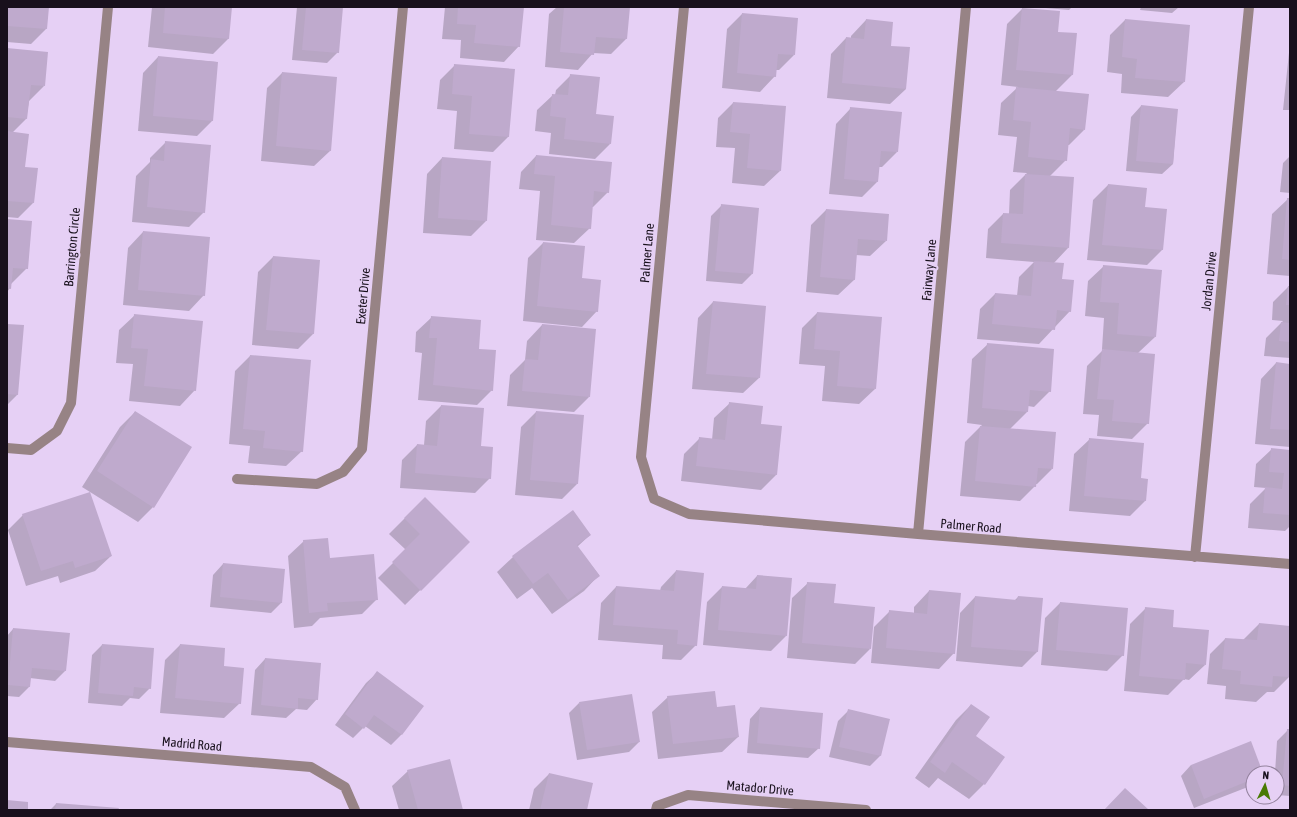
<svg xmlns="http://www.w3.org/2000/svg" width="1297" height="817" font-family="'Asap Condensed',sans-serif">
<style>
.shadow{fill:#0003}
.building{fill:#bfaacd}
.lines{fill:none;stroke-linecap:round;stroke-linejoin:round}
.street{stroke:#978385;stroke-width:10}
.labels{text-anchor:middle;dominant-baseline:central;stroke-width:4;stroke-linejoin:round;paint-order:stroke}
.street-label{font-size:13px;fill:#18101c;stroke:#e6d0f5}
</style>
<rect width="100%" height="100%" fill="#e6d0f5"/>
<path class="shadow" d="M7,7h41l-2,22 -15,15 -24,-2z
M152,7h79l-3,32 -15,15 -65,-7z
M297,7h45l-4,45 -11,11 -35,-3z
M445,7h78l-4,39 -15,16 -44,-4 1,-18 -19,-1z
M557,7h72l-3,32 -15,15 -18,-1 -15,17 -33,-3 4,-53z
M1034,7h38l-3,3z
M1141,7h38l-7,6 -32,-3z
M1022,9l35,24 15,42 -17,17 29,38 -15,15h-2l-1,15 -16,16 18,72 -15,16 8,16 9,31 -31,33 -62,-5 3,-30 15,-15 22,2 2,-19 15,-15 -48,-4 2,-29 15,-15h6l1,-24 17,-17 -14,-1 4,-35 -19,-2 3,-32 17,-16 -17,-2 6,-61z
M742,14l52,41 -15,15h-3l-1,6 -15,16 -38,-4 5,-59z
M866,20l24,27 16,42 -16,15 -63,-6 4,-44 15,-16 5,1v-3z
M1125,20l59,62 -16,15 -47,-4 1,-19 -15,-2 3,-37z
M1290,43v67h-7z
M7,49l37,37 -15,15 -3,18 -14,14 12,35 9,35 -15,15 -11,-1z
M158,57l59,5 -5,59 -15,15 -59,-5 5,-58z
M455,65l59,5 -6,67 -15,15 -39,-3 3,-38 -20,-2 3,-29z
M282,73l48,78 -16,15 -53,-5 6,-73z
M571,75l39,69 -15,15 -46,-5 2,-21 -16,-2 2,-21 16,-15h2l1,-5z
M733,103l47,68 -16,15 -32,-3 3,-35 -19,-1 2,-29z
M1141,106l36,4 -4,54 -11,10 -36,-3 5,-54z
M851,108l46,44 -15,15h-4l-1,15 -15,15 -33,-3 7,-70z
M166,142l38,70 -15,15 -57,-5 4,-46 14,-14v-4z
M536,156l72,36 -15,15h-2l-1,21 -16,15 -38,-3 4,-49 -21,-2 2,-17z
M1290,156v37l-10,-1 3,-29z
M442,158l44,63 -15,15 -48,-3 4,-59z
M1108,185l36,23 18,42 -15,15 -60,-5 6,-60z
M1288,199h2v77l-23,-2 5,-60z
M722,205l30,69 -10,10 -36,-3 5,-65z
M826,210l60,31 -16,15 -14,-1 -2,25 -16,15 -32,-3 5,-67z
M7,220l20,48 -16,16 -1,4 -3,4z
M143,232l61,63 -15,16 -66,-6 5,-57z
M543,243l38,36 16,32 -15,16 -59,-6 5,-63z
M273,257l46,4 -6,73 -15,15 -46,-4 6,-73z
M1104,266l51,71 -17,16 10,70 -16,16 -35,-3 2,-21 -16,-1 4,-48 17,-17h-2l2,-31 -19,-2 3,-35z
M1288,287h2v71l-26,-2 2,-18 17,-17 -11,-1 1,-18z
M713,302l46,76 -16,15 -51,-4 6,-71z
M817,313l58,76 -16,15 -37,-3 3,-35 -26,-2 3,-36z
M135,315l60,75 -15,16 -51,-5 4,-37 -17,-1 3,-33z
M432,317l46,33 14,40 -15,15 -59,-5 4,-47 -7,-1 1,-20z
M7,325l16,1 -6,69 -10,10z
M542,325l47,72 -15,15 -67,-6 3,-31 15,-15 2,-19z
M988,344l62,47 -16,16 -6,-1 -1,6 -17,17 42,40 -15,15h-2v2l-15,15 -60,-5 5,-54 17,-17 -15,-2 5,-64z
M250,356l52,95 -16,15 -38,-3 2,-17 -21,-2 6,-73z
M1276,363l14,2v82l-35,-3 6,-65z
M730,403l30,22 16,50 -15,15 -80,-9 3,-27 16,-16 12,2 2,-22z
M441,406l39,41 10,31 -15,15 -75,-5 2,-28 15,-15h7l2,-24z
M135,412l18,95 -15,15 -56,-35 38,-60z
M536,412l41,72 -15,15 -47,-4 6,-68z
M1090,439l50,40 5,22 -15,15 -61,-5 5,-57z
M1272,449l18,2v75l-5,5 -37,-3 2,-24 16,-16 -12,-1 2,-23z
M425,498l44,44 -64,63 -27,-27 28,-28 -17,-16z
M573,512l17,23 -13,12 22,28 -15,16 -32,23 -20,-26 -15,11 -20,-27 16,-15z
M23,515l88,41 -16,15 -35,12 -2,-7 -32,10 -18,-56z
M304,541l25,18 48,40 -15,15 -42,4 -8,8 -18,2 -6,-72z
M223,564l59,38 -11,11 -61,-6 3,-32z
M676,571l20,74 -15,15 -19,-1 1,-14 -65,-5 3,-37 15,-16 44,4 1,-4z
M757,576l29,60 -15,15 -68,-6 4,-43 15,-15 23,2z
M808,583l25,21 37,45 -15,15 -68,-6 5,-60z
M929,591l25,62 -15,16 -68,-6 3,-36 16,-16 24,2v-6z
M975,597l39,4 4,-4 24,2 -5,53 -15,15 -66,-6 4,-48z
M1060,603l63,52 -16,16 -66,-6 4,-47z
M1146,608l26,20 33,37 -16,15 -5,-1 -16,16 -44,-4 6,-67z
M1259,624l31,3 -1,50 -15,15h-7l-11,10 -31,-3 1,-13 -19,-2 3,-30 15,-15 18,1z
M13,629l53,41 -11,11 -25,-3 -1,9 -10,10 -12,-1v-60z
M102,645l48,43 -11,11 -9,-1 -8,8 -34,-3 4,-48z
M180,645l43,22 17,36 -16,15 -64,-5 5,-53z
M265,659l52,40 -10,11 -11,-1 -10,9 -35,-3 4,-45z
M377,673l45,33 -21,29 -10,10 -26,-19 -12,12 -18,-13 31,-42z
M668,697l48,11 22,29 -16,15 -64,7 -6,-47z
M579,703l60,39 -10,10 -52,8 -8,-47z
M971,705l4,31 9,48 -15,15 -31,-21 -9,10 -14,-10 41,-58z
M760,708l59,40 -11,10 -61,-5 3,-34z
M849,710l40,10 -9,36 -10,10 -41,-9 9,-36z
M1288,730h2v66l-13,-1v-22h-2l2,-32z
M1191,765l71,8h-9v12l-59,23 -13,-32z
M408,771l54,39h-63l-7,-24z
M549,774l37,36h-57l5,-21z
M56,804l61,6h-67z"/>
<path class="building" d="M7,7h42l-2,22 -40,-3z
M165,7h67l-3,32 -66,-6z
M306,7h37l-4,46 -37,-3z
M458,7h66l-4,40 -46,-4 2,-18 -19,-1z
M564,7h66l-3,32 -31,-2 -2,18 -34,-3z
M1022,8l38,3 -2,21 19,1 -4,42 -57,-5z
M742,13l56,5 -3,37 -17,-1 -2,23 -39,-4z
M866,19l27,3 -2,24 19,1 -4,42 -64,-6 4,-46 18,2z
M1125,19l65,6 -5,57 -50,-4 2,-19 -15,-2z
M7,48l41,4 -3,34 -14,-1 -4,34 -20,-2z
M158,56l60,6 -5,59 -60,-5z
M454,64l61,5 -6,68 -40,-3 3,-38 -20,-2z
M282,72l55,5 -6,74 -55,-5z
M570,74l30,3 -4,37 18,2 -3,28 -47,-5 2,-21 -16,-2 2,-22 16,1z
M1016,87l73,7 -4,36 -15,-2 -3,33 -39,-4 3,-35 -18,-2z
M733,102l53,4 -5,65 -34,-3 3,-34 -20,-2z
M1141,105l37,4 -5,55 -37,-3z
M850,107l52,5 -4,40 -17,-1 -3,31 -34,-3z
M7,131l22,3 -4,33 13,1 -4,35 -27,-2z
M165,141l46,4 -6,68 -58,-6 4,-48 13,2z
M536,155l76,7 -3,31 -15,-2 -3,38 -40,-4 4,-49 -21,-2z
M442,157l49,4 -4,60 -49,-3z
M1025,174l49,3 -5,71 -68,-5 2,-30 20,1z
M1108,184l39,4 -2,19 22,2 -4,41 -61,-5z
M1287,198h3v62l-8,-1z
M721,204l38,4 -6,66 -38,-3z
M826,209l63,5 -2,27 -29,-2 -3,41 -35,-3z
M7,219l25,2 -4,48 -15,-1 -2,21 -4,-1z
M143,231l67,6 -5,59 -67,-6z
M543,242l42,4 -3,32 19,2 -3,32 -61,-6z
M273,256l47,4 -6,74 -48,-4z
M1034,261l30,2 -2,16 12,1 -3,32 -14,-2 -2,20 -63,-6 3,-31 36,3z
M1103,265l59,5 -6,67 -39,-3 2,-31 -19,-1z
M1288,286h2v19h-4z
M713,301l53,5 -6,72 -54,-4z
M817,312l65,5 -6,72 -39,-3 3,-35 -26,-2z
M134,314l69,7 -7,70 -52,-5 4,-37 -17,-1z
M431,316l50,4 -2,29 17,1 -3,41 -60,-6 4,-47h-8z
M1281,322l9,1v19l-11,-1z
M7,324l17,1 -6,70 -11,-1z
M542,324l54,5 -6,68 -68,-6 3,-32 13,1z
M987,343l67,6 -3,43 -21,-2 -2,22 -46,-4z
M1102,349l53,5 -6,70 -37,-3 2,-21 -17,-1z
M250,355l61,5 -8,92 -40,-4 2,-17 -22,-2z
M1276,362l14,2v66l-20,-1z
M729,402l34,4 -2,18 21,2 -5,49 -81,-9 3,-29 26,3z
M441,405l43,3 -3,38 12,1 -2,32 -76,-6 2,-29 20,2z
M135,411l57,36 -38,61 -57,-37z
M536,411l48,4 -6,69 -48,-4z
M980,426l76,6 -3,37 -15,-1 -2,19 -61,-6z
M1089,438l55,5 -3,35 7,1 -2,22 -62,-5z
M1271,448l19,2v65l-27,-2 2,-26 17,2 2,-16 -15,-1z
M90,492l22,64 -37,12 -2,-7 -32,10 -19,-57z
M425,497l45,45 -49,49 -29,-29 28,-28 -16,-16z
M573,510l18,25 -14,10 23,31 -32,24 -20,-27 -15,11 -21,-28z
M328,538l2,20 44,-4 4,46 -51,3 1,8 -19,2 -6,-73z
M223,563l62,6 -3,34 -62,-6z
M676,570l28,3 -7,73 -20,-2 1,-14 -65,-5 3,-39 58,5z
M757,575l35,3 -5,58 -69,-6 4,-44 34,3z
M807,582l29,2 -2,19 41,4 -4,42 -69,-6z
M929,590l32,3 -6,61 -69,-6 3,-38 38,4z
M975,596l42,4 1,-4 25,2 -5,54 -67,-5z
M1060,602l68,6 -4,48 -68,-6z
M1145,607l29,3 -1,17 36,3 -3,35 -20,-2 -1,17 -46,-4z
M1259,623l31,3v51l-17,-1 -1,11 -32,-3 1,-13 -19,-2 3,-31 32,2z
M13,628l57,5 -4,38 -34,-3 -2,19 -22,-2z
M102,644l52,4 -3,41 -17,-2 -1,9 -35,-3z
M180,644l45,4 -1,18 20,2 -3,36 -66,-6z
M265,658l56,5 -3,37 -20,-2v11l-37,-4z
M377,671l47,35 -22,29 -28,-20 -10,14 -19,-15z
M715,691l2,16 18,-2 4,32 -66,7 -6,-48z
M632,694l8,48 -53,8 -8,-48z
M971,704l19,13 -14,19 29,21 -20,28 -33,-23 -7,11 -15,-11z
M760,707l63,6 -3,36 -63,-6z
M848,709l42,10 -9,37 -42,-9z
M1287,729h3v57l-8,-1z
M1251,741l12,32h-10v6l-49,20 -13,-34z
M450,759l13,51h-45l-11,-40z
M549,773l44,10 -6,27h-47z
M1125,788l24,22h-45z
M7,800l21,2v8h-21z
M56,803l63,5 -1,2h-63z"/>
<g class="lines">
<path class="street" d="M684,7l-43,450 13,42 35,15 229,20 372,30
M7,448l24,2 26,-19 14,-28 37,-396
M237,479l80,5 26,-12 19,-23 41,-442
M918,534l48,-527
M1195,557l54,-550
M7,742l304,25 34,20 10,23
M656,810l1,-4 31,-11 178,15"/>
</g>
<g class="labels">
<g class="street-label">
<text transform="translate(72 247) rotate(-85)">Barrington Circle</text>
<text transform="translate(647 253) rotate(-85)">Palmer Lane</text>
<text transform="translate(929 270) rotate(-85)">Fairway Lane</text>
<text transform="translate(1209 281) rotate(-84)">Jordan Drive</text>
<text transform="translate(363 296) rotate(-85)">Exeter Drive</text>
<text transform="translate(971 526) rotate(5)">Palmer Road</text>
<text transform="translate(192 744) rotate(5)">Madrid Road</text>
<text transform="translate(760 788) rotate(5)">Matador Drive</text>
</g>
</g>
<rect width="1297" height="817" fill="none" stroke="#18101c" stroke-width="16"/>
<g transform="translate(1265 785) rotate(5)"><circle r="19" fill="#e6d0f5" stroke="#94839e"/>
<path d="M0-3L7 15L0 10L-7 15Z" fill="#497a02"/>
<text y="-6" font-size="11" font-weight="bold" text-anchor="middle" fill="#18101c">N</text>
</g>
</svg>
